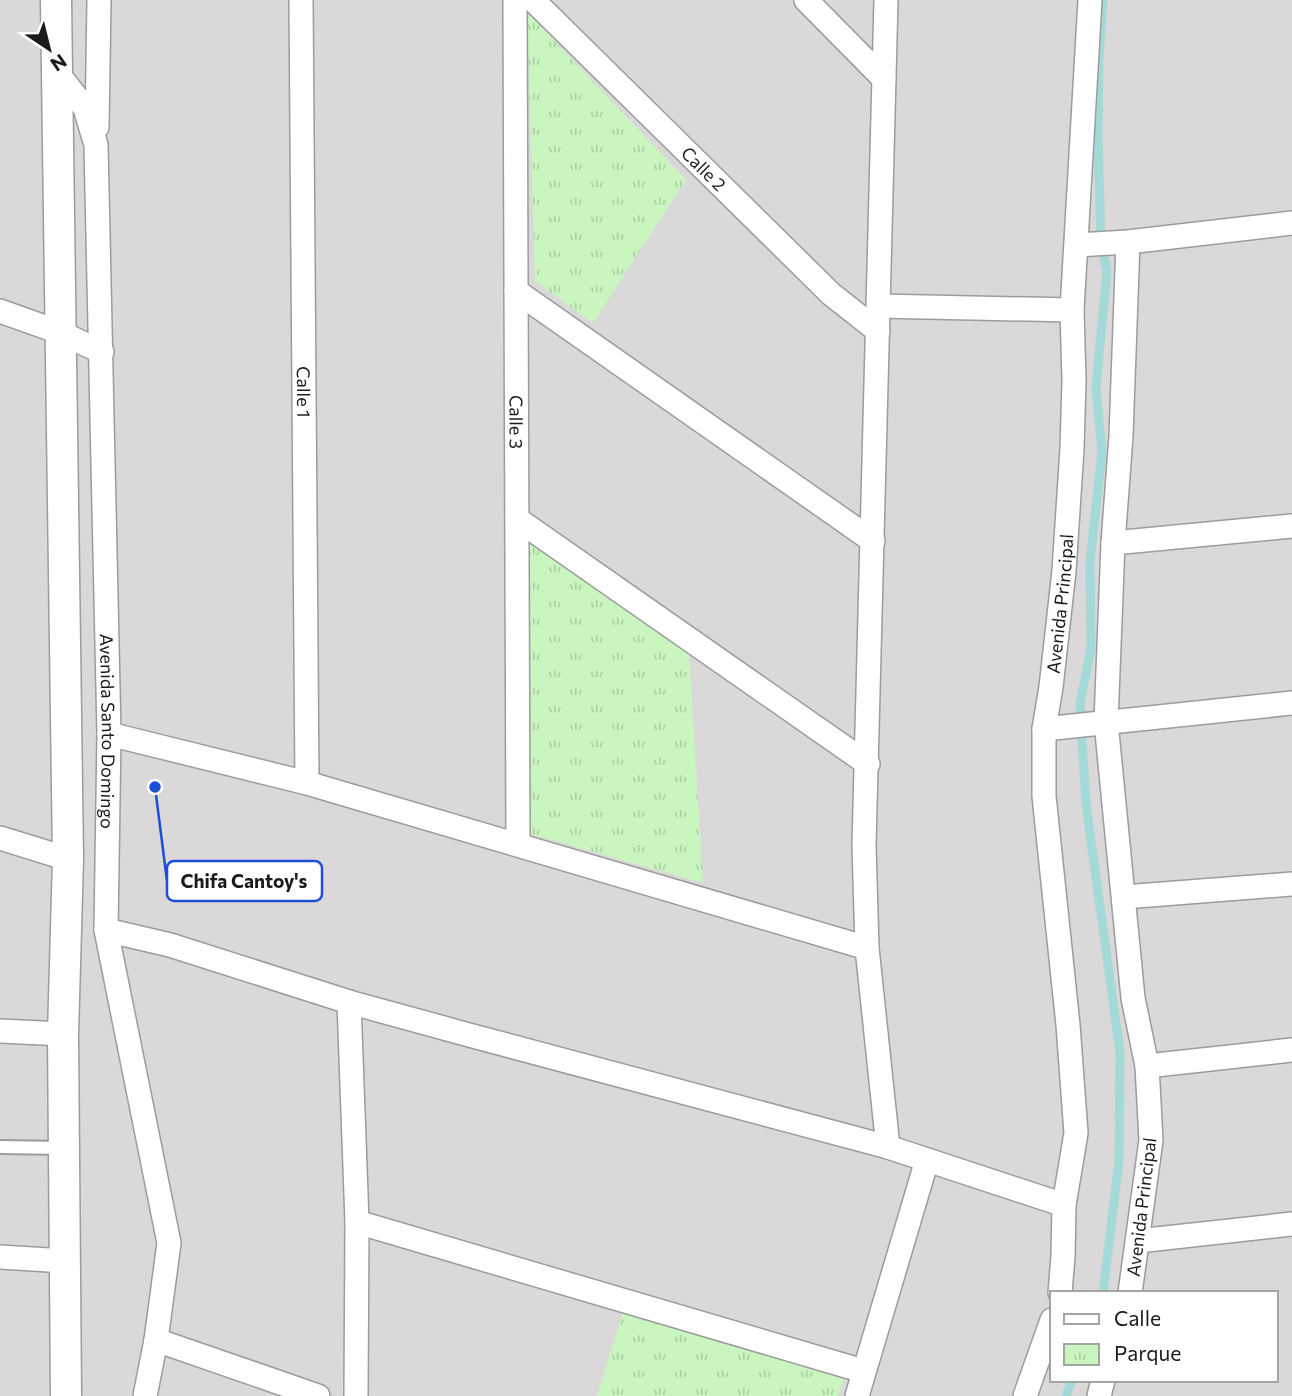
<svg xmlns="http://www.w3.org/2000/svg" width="1292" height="1396" font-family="Commissioner,sans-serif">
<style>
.residential{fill:#dad8d9;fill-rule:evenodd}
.park{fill:url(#park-tufts)}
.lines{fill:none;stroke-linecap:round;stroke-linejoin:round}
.stream{stroke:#a3d9d7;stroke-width:9}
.service-casing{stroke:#9c9c9c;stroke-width:16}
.minor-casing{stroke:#9c9c9c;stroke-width:26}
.tertiary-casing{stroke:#9c9c9c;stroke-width:33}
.service{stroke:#fff;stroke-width:12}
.minor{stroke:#fff;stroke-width:23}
.tertiary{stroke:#fff;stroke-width:30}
.labels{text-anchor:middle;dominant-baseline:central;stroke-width:5;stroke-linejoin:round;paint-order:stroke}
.street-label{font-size:18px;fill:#1b1b1b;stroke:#fff}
.leader{fill:none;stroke:#1d4ed8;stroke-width:2.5}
.callout-dot{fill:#1d4ed8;stroke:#fff;stroke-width:2.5}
.callout{fill:#fff;stroke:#1d4ed8;stroke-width:2.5}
.callout-label{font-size:19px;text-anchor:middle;font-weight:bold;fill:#1b1b1b}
</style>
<defs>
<pattern id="park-tufts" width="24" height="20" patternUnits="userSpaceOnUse" patternTransform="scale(1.75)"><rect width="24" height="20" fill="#c9f6bf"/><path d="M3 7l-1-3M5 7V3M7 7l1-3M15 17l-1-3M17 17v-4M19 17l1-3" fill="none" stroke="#acd2a4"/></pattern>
</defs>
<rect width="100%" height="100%" fill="#ede6e1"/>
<path class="residential" d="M0,0h1292v1396h-1292zM1052,1293h224v87h-224z"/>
<path class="park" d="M527,12l159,168 -93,143 -58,-42z
M530,544l159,108 14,231 -172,-49z
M624,1309l221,66 -7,21h-241z"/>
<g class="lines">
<path class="stream" d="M1103,0l-4,57 -1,76 3,111 6,27 -11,116 6,65 -12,109 1,87 -11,56 6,100 34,248 -1,109 -16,132
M1066,1396l6,-16"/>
<g class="service-casing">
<path id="service" d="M0,1147l63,1"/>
</g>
<g class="minor-casing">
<g id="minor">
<path id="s1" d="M301,0l6,783"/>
<path id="s2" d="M515,0l3,844"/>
<path id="s3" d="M533,0l298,294 47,37"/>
<path d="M806,0l78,79"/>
<path d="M886,0l-22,845 3,103 21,199"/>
<path id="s4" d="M56,71l29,37 11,37 13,589 -3,196 63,313 -13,97 -11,56"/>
<path d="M97,127l2,-127"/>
<path d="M1128,242l-7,194 -8,107 -7,179 27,276 14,68 4,74 -21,153"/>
<path d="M1077,245l51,-3 164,-19"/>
<path d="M516,291l357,250"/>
<path d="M879,306l193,4"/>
<path d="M0,311l59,21 43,20"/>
<path d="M517,519l351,245"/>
<path d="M1113,543l179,-17"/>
<path d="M1044,729l248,-26"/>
<path d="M109,734l198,49 560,165"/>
<path d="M0,838l68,21"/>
<path d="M1124,897l168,-13"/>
<path d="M106,930l64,15 179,57 120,33 419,112 176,58"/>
<path d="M349,1002l8,220 -1,174"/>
<path d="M0,1031l63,3"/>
<path d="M1147,1066l145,-16"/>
<path d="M357,1222l506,149"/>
<path d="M1138,1241l154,-17"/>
<path d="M0,1257l65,4"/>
<path id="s5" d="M1060,1293l3,-37 1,-51 12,-72 -8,-108 -24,-229v-67l7,-42 13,-116 8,-122 2,-68 -2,-71 18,-310"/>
<path d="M156,1340l162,56"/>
<path d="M857,1396l70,-236"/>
<path d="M1025,1396l27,-76"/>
<path d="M1099,1396l4,-16"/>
</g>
</g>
<g class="tertiary-casing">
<path id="tertiary" d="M56,0l12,859 -5,175 3,362"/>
</g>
<use href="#service" class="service"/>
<use href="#minor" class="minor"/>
<use href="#tertiary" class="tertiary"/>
</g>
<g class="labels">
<g class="street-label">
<text stroke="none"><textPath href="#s3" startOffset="240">Calle 2</textPath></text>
<text stroke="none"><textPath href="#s1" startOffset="392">Calle 1</textPath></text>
<text stroke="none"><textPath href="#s2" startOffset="422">Calle 3</textPath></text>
<text stroke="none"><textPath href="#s5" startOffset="693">Avenida Principal</textPath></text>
<text stroke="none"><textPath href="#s4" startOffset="672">Avenida Santo Domingo</textPath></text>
<text transform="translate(1141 1207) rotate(-83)">Avenida Principal</text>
</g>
</g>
<path class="leader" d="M155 787L167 881"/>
<circle class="callout-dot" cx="155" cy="787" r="7"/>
<rect class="callout" x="167" y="861" width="155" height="40" rx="7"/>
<g class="callout-label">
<text x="244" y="888">Chifa Cantoy's</text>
</g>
<rect x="1050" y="1291" width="228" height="91" fill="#ffffff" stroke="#a4a4a4" stroke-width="2"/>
<rect x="1064" y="1314" width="35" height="10" fill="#ffffff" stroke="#a4a4a4" stroke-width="2"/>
<text x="1114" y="1326" font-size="21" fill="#1b1b1b">Calle</text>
<rect x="1064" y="1344" width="35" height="21" fill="url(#park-tufts)" stroke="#a4a4a4" stroke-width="2"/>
<text x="1114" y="1361" font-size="21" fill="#1b1b1b">Parque</text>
<g transform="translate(49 49) rotate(145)" stroke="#ffffff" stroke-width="5" paint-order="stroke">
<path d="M0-5L12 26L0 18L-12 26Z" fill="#1b1b1b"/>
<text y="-10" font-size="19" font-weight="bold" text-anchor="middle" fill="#1b1b1b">N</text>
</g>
</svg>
